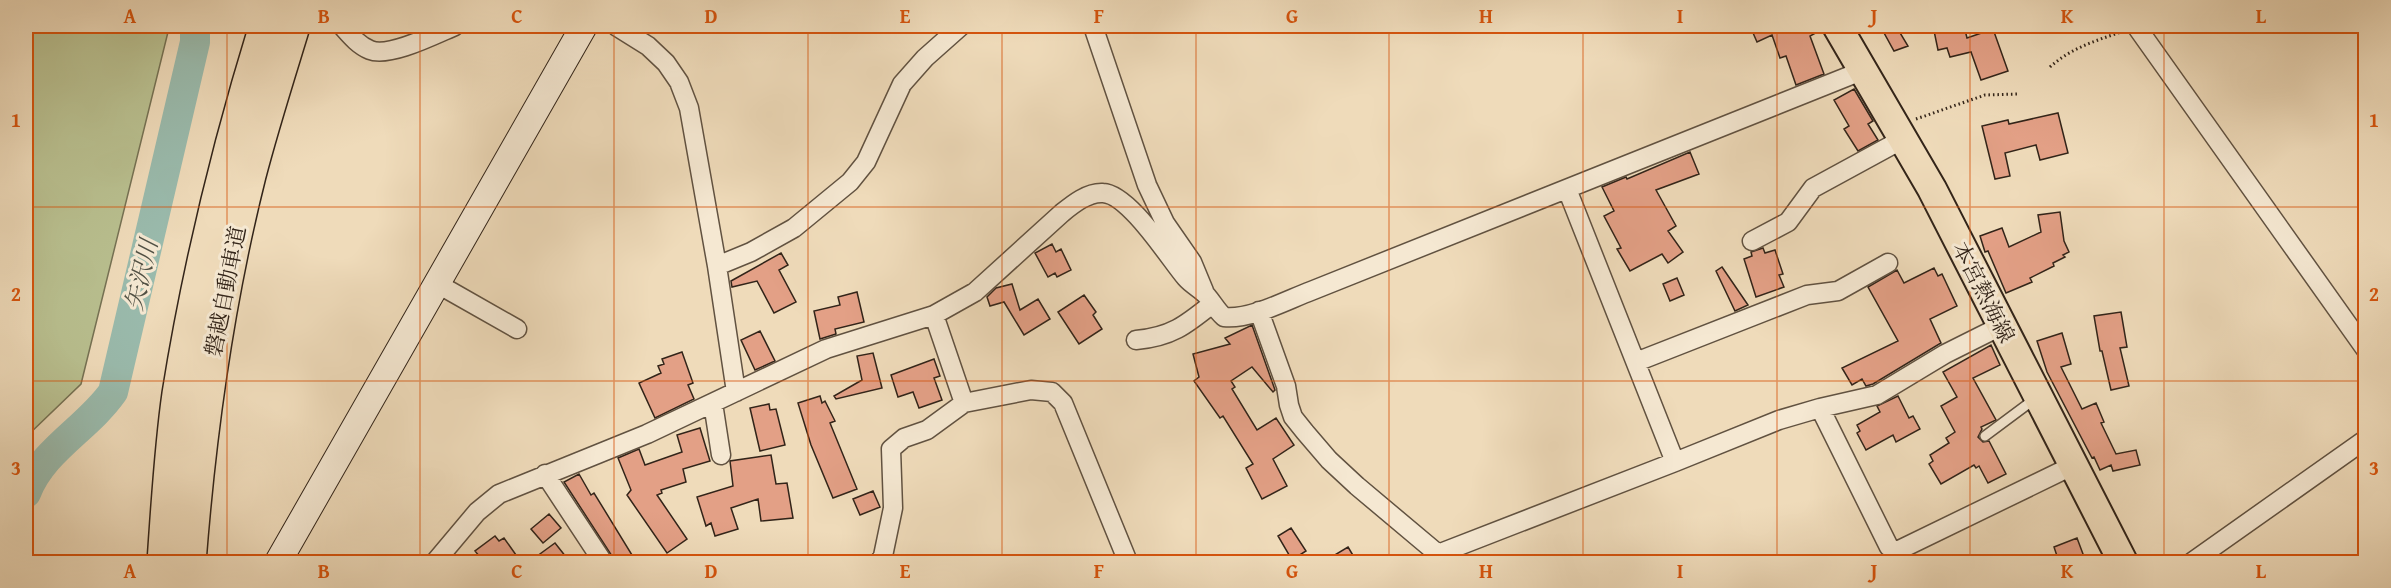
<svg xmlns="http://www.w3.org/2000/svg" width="2391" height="588" font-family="'Gentium Book Plus','Noto Serif JP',serif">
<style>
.green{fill:#b9c090;stroke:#767254;stroke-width:1.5}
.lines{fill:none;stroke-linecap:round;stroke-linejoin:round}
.river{stroke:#9abbad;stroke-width:30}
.building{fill:#e3a086;stroke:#322419;stroke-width:1.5}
.lane-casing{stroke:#615241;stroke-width:12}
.street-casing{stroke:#615241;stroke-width:21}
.secondary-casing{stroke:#322419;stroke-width:28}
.primary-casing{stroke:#322419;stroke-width:32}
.highway-casing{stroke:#322419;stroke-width:36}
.path{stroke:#322419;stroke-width:3;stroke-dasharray:1.5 3;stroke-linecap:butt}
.lane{stroke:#f5e8d2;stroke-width:9}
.street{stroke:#f5e8d2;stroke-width:18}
.secondary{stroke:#f5e8d2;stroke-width:26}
.primary{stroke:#efdbba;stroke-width:28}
.highway{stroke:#efdbba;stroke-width:33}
.grid{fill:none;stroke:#d6540d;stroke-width:1.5;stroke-opacity:0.55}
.labels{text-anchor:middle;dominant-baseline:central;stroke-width:6;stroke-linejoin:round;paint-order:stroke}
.street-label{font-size:22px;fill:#322419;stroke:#f5e8d2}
.water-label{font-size:24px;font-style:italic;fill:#515145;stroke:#f5e8d2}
.neatline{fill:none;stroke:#d6540d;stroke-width:2}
.grid-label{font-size:20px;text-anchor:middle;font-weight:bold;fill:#d6540d}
</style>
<rect width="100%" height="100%" fill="#efdbba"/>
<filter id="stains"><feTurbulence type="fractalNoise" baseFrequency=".00333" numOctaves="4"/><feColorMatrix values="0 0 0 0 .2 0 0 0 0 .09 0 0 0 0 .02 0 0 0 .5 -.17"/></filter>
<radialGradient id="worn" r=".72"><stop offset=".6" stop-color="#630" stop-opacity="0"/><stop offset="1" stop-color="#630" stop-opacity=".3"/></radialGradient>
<path class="green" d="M26,26h141l2,2 -88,356 -55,53z"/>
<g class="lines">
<path class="river" d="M26,493c17,-44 61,-64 87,-101l82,-350v-16"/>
</g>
<path class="building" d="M1750,26h71v4l-11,6 14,38 -28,11 -10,-29 -6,2 -8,-23 -15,7z
M1892,26h4l12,20 -14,5 -11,-20z
M1933,26h31l3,12 26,-9 15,42 -27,9 -10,-28 -21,5 -3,-9 -9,2z
M1854,89l19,32 -5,3 10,16 -20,11 -14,-22 5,-3 -15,-26z
M2058,113l10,40 -28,7 -4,-15 -31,8 5,23 -15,3 -13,-53 26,-6 1,4z
M1690,152l9,22 -43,16 20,36 -8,5 15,21 -15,11 -6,-9 -32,17 -13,-22 4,-1 -17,-32 10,-5 -12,-24 24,-10 1,2z
M2060,212l4,29 5,11 -6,3 2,2 -12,6 1,3 -24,12 2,4 -26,11 -18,-42 -3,1 -5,-16 22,-8 7,19 32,-15 -3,-17z
M1052,244l4,8 5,-3 10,21 -14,7 -2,-4 -7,4 -13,-24z
M1763,248l2,5 10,-3 8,24 -4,1 5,12 -28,10 -12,-38 8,-3 -1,-4z
M781,253l7,12 -9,5 17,32 -22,11 -17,-32 -25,6 -1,-6z
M1722,267l26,38 -13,6 -19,-40z
M1934,268l4,8 4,-2 15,32 -27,13 11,24 -68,41 -7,2 -4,-7 -10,6 -10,-17 56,-27 -30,-54 29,-17 7,13z
M1677,278l7,17 -14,6 -7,-17z
M1012,284l8,26 18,-11 12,20 -26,16 -20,-33 -14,4 -3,-9 9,-9z
M857,292l7,30 -29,7 1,5 -16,5 -6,-28 26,-6 -2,-8z
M1084,295l12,17 -3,3 9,14 -23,15 -21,-32z
M2121,312l6,35 -7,1 9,38 -18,4 -9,-39h-2l-6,-35z
M1252,325l23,65 -2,2 -21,-25 -21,14 4,6 -3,2 25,41 19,-12 18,27 -21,14 14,27 -25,13 -16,-31 7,-4 -30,-48 -3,2 -26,-37 5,-4 -6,-23 37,-10 -5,-6z
M760,331l15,30 -20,9 -14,-30z
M2062,333l9,31 -10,3 21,42 14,-6 8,19 -3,1 15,31 20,-4 4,15 -27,6 -2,-6 -11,5 -6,-13 -2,1 -45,-86 -10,-31z
M1991,345l9,20 -27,13 23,42 -15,7 1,2 -4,8 5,5 6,-1 17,33 -18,9 -9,-17 -3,2 -2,-3 -33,19 -12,-20 4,-3 -3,-6 19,-12 -3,-5 9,-6 -14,-26 16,-9 -14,-25z
M682,352l11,31 -5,2 6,14 -39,19 -16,-35 22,-10 -3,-7 6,-2 -2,-5z
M873,353l9,35 -46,11 -2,-3 28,-16 -5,-24z
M934,359l6,17 -6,2 8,22 -23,8 -6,-16 -15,5 -7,-22z
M820,396l2,7 3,-2 10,20 -5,2 27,66 -24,9 -22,-53 -13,-42z
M1898,396l11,22 4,-2 7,13 -24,13 -3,-7 -27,15 -9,-17 3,-2 -3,-6 23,-13 -3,-6z
M769,404l1,6 6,-1 9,36 -25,6 -10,-43z
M700,428l10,33 -27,8 3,13 -25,8 1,3 -5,2 30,44 -20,14 -40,-58 4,-5 -13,-32 21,-9 6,16 37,-13 -5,-17z
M771,455l5,29 11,-1 6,35 -32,3 -3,-22 -27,9 7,21 -23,7 -4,-13 -5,3 -9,-29 36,-11 -3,-25z
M579,474l12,21 3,-2 38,62 -11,7h-7l-2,-6 -48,-74z
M873,491l7,16 -20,8 -7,-16z
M549,514l12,14 -18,15 -12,-14z
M1291,528l15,23 -14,9 -14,-24z
M495,536l4,5 5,-3 17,24h-37l-9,-11z
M2077,538l9,24h-27l-5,-15z
M555,543l15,19h-41z
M1348,547l9,15h-34z"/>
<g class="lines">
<g class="lane-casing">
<path id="lane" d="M1985,436l51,-38"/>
</g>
<g class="street-casing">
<path id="street" d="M342,26c8,9 16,19 28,24 19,8 66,-16 85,-24
M616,26l32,20 18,17 13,19 10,26 28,158 19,126
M1093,26l54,159 18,38 27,39 12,29
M2136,26l230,324
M1567,189l108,273
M1752,241l36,-19 25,-34 90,-49
M717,266l34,-14 43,-24 56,-46 16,-20 36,-78 23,-26 36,-32
M436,283l81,46
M1259,311l27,75 3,19 4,12 12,15 24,28 28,26 81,68 16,8
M1136,340c35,-3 50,-15 76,-36
M1636,362l171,-67 31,-4 50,-28
M713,403l8,52
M964,403l67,-13 21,2 11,11 65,159
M1820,408l57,-13 68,-41 56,-28
M545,474l58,88
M435,562l42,-50 22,-18 148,-60 179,-85 108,-34 41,-23 87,-79c11,-9 26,-21 41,-20 26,1 66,65 83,85 6,7 15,11 21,18 6,7 10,15 17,21 26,3 63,-17 87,-26l553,-221
M879,562l4,-6 10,-48 -2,-59 13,-11 23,-8 37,-27 -30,-88
M1430,562l8,-8 237,-92 104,-42 41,-12 69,139 8,4 175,-85
M2192,562l174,-123"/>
</g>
<g class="secondary-casing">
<path id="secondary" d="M278,562l306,-536"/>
</g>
<g class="primary-casing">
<path id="primary" d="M1837,26l95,163 191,373"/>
</g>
<g class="highway-casing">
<path id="highway" d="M164,562c4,-55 7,-112 15,-168 20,-125 50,-248 87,-368
M189,562c10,-130 28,-260 60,-387 13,-50 29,-100 44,-149"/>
</g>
<path class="path" d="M2050,67c21,-19 45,-26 71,-35
M1916,119l69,-24 34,-1"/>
<use href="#lane" class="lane"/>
<use href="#street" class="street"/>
<use href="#secondary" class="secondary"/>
<use href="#primary" class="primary"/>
<use href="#highway" class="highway"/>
</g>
<path class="grid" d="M227,26v536M420,26v536M614,26v536M808,26v536M1002,26v536M1196,26v536M1389,26v536M1583,26v536M1777,26v536M1970,26v536M2164,26v536M26,207h2340M26,381h2340"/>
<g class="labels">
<g class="street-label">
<text transform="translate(225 291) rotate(-79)">磐越自動車道</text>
<text transform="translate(1984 292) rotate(63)">本宮熱海線</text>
</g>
<g class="water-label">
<text transform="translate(141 275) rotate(-77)">矢沢川</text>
</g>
</g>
<rect width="2391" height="588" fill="none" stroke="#efdbba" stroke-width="66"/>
<rect x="33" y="33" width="2325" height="522" class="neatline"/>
<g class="grid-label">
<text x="130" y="23">A</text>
<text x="324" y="23">B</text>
<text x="517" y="23">C</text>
<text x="711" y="23">D</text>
<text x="905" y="23">E</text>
<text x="1099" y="23">F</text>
<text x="1292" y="23">G</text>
<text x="1486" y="23">H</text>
<text x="1680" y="23">I</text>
<text x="1874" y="23">J</text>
<text x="2067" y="23">K</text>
<text x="2261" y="23">L</text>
<text x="16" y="127">1</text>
<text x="2374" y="127">1</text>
<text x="16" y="301">2</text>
<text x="2374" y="301">2</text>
<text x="16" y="475">3</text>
<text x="2374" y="475">3</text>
<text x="130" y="578">A</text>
<text x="324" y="578">B</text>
<text x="517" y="578">C</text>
<text x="711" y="578">D</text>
<text x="905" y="578">E</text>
<text x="1099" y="578">F</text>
<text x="1292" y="578">G</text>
<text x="1486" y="578">H</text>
<text x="1680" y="578">I</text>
<text x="1874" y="578">J</text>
<text x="2067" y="578">K</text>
<text x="2261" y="578">L</text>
</g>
<rect width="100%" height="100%" filter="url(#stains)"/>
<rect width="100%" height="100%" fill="url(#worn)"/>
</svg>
